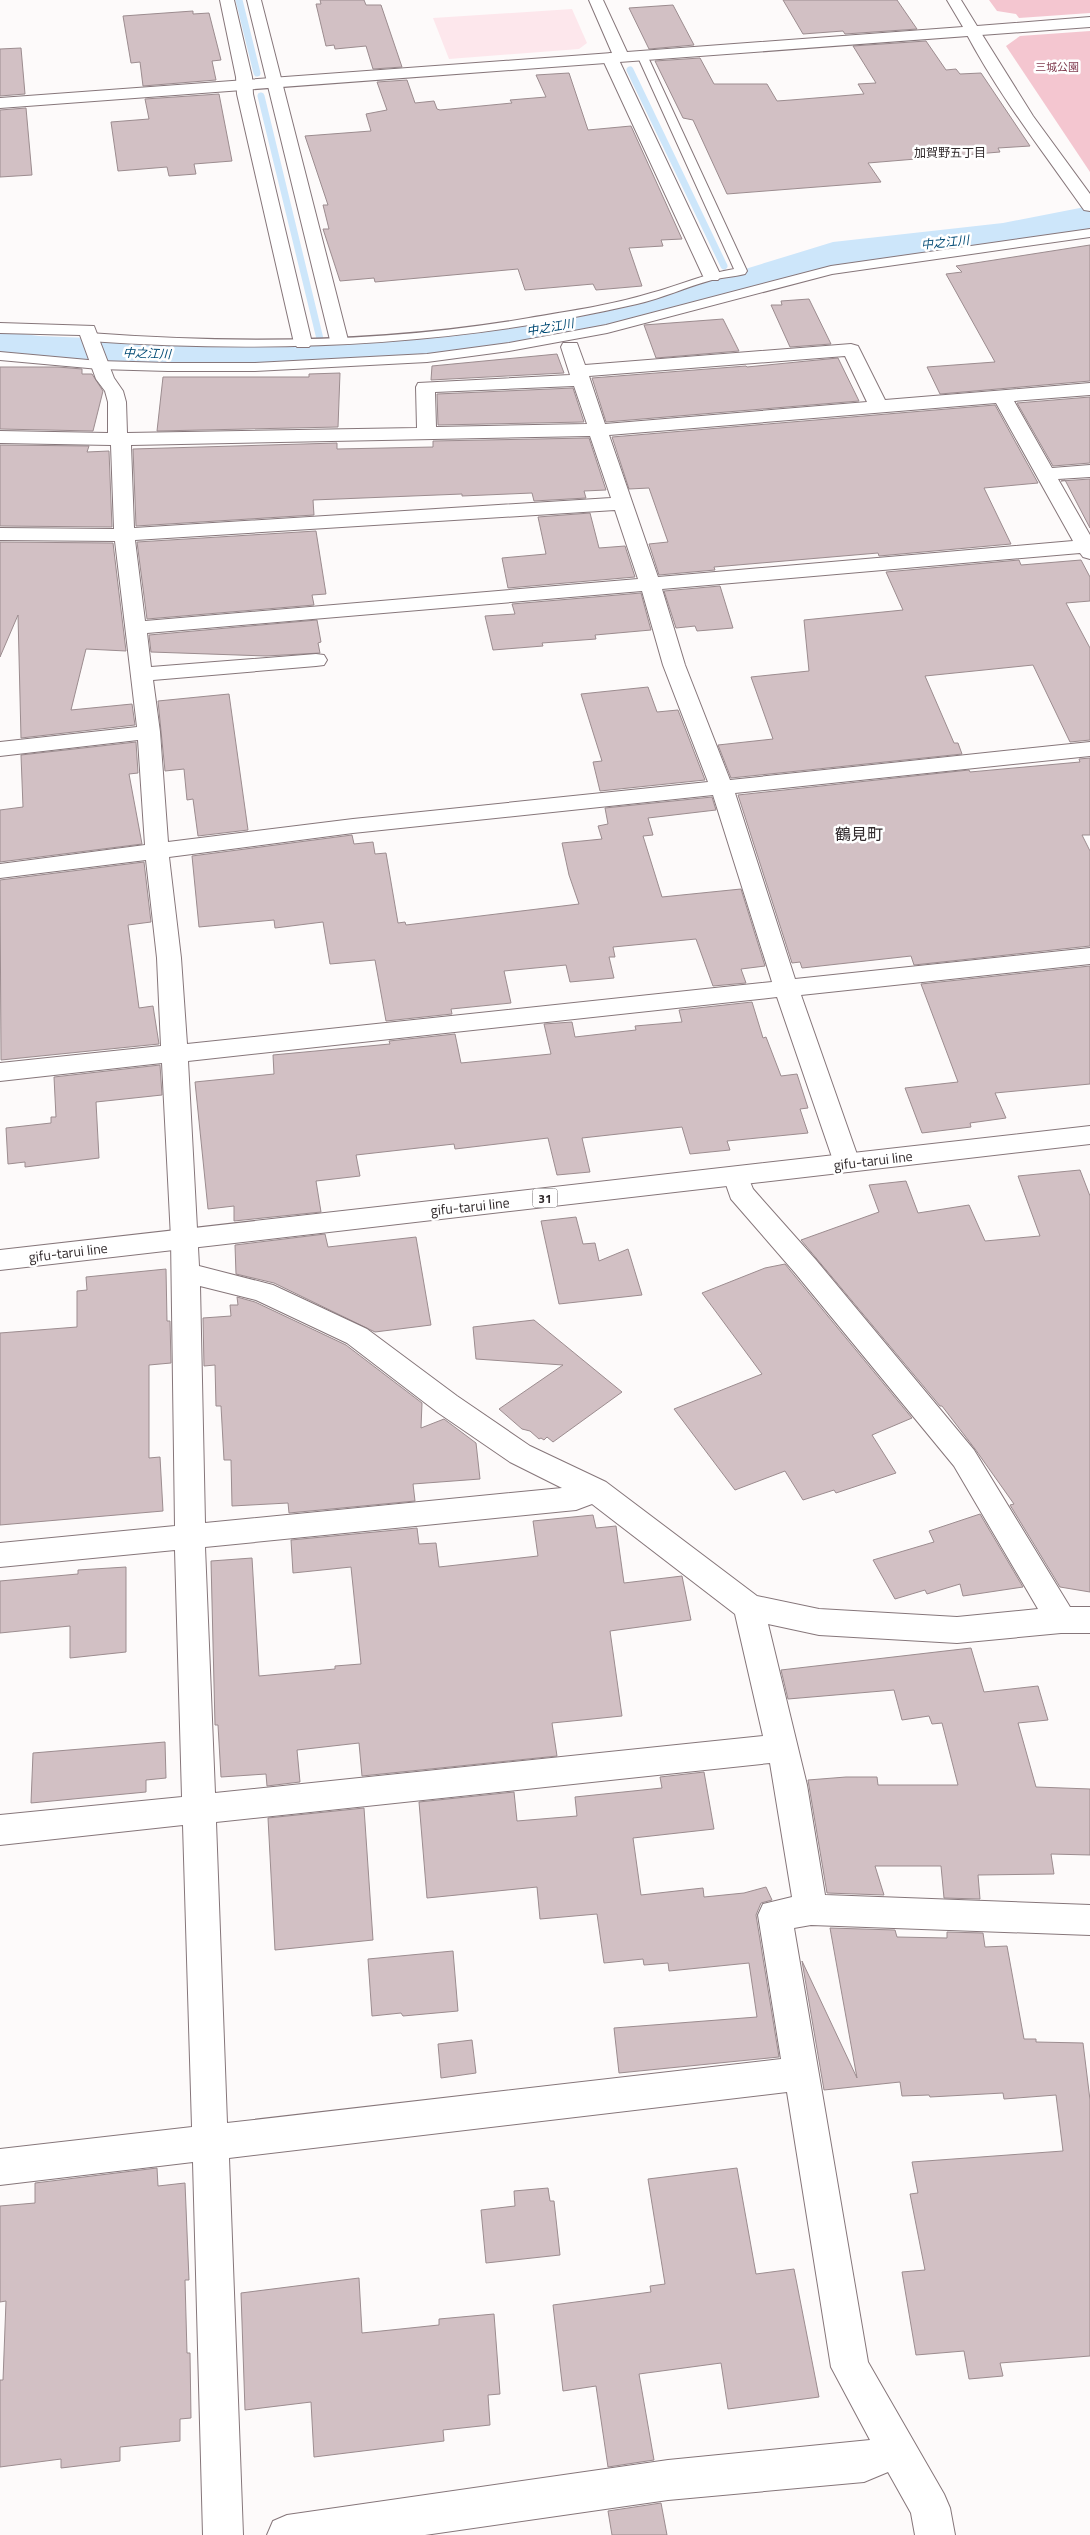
<svg xmlns="http://www.w3.org/2000/svg" width="1090" height="2535" font-family="'Titillium Web','Noto Sans JP',sans-serif">
<style>
.built{fill:#fde7ec}
.green{fill:#f4c6d0}
.lines{fill:none;stroke-linecap:round;stroke-linejoin:round}
.stream{stroke:#cde6fa;stroke-width:7}
.river{fill:#cde6fa;fill-rule:evenodd}
.building{fill:#d2c0c4;stroke:#9c8c8f}
.service-casing{stroke:#86767a;stroke-width:2}
.minor-casing{stroke:#86767a;stroke-width:2}
.tertiary-casing{stroke:#86767a;stroke-width:2}
.primary-casing{stroke:#86767a;stroke-width:2}
.service{fill:#fff;fill-rule:evenodd}
.minor{fill:#fff;fill-rule:evenodd}
.tertiary{fill:#fff;fill-rule:evenodd}
.primary{fill:#fff;fill-rule:evenodd}
.labels{text-anchor:middle;dominant-baseline:central;stroke-width:5;stroke-linejoin:round;paint-order:stroke}
.far-park-label{font-size:11px;fill:#813e51;stroke:#fff}
.far-neighbourhood-label{font-size:12px;fill:#30292b;stroke:#fff}
.far-water-label{font-size:12px;font-style:italic;fill:#004a74;stroke:#fff}
.shield{fill:#fff;stroke:#6e696b;stroke-width:1}
.shield-label{font-size:12px;font-weight:bold;fill:#30292b}
.street-label{font-size:14px;fill:#30292b;stroke:#fff}
.quarter-label{font-size:16px;fill:#30292b;stroke:#fff}
</style>
<rect width="100%" height="100%" fill="#fdfafa"/>
<path class="built" d="M572,9l15,34 -8,6 -130,10 -16,-41z"/>
<path class="green" d="M989,0h101v13l-71,5 -3,-4 -19,-3z
M1090,31v141l-84,-126 14,-10z"/>
<g class="lines">
<path class="stream" d="M239,0l18,73
M630,70l94,196
M261,96l59,243
M733,283l1,3"/>
<path class="river" d="M1090,206v24l-87,17 -165,19 -79,26 -139,37 -152,25 -66,7 -191,8 -172,-7 -39,-5v-26l39,5 172,7 191,-8 66,-7 150,-24 111,-30 104,-32 170,-19z"/>
</g>
<path class="building" d="M320,0h44l2,5h15l21,62 -29,2 -7,-23 -31,3 -1,-4 -8,1 -10,-42h5z
M783,0h114l20,29 -72,5 -2,-3 -40,3z
M673,5l21,40 -45,4 -20,-41z
M193,11v3l16,-1 12,47 -9,1 4,19 -73,6 -3,-24 -9,1 -8,-47z
M926,41l20,29 10,-1 4,5 21,-1 49,73 -32,2 2,4 -132,11 13,19 -154,12 -34,-74 -10,-2 -28,-57 45,-3 14,26h53l10,17 14,-1 73,-6 -6,-10 18,-1 -23,-37z
M21,48l4,46 -25,2v-47z
M569,73l19,57 43,-4 51,113 -21,1 2,6 -34,2 13,38 -46,4 -3,-6 -68,6 -7,-21 -143,13 -1,-4 -34,3 -17,-52h6l-6,-24h5l-23,-69 66,-5 -5,-17 21,-4 -10,-28 30,-2 8,23 19,-2 3,8 3,1 72,-7 -2,-3 36,-3 -10,-22z
M219,94l13,67 -38,3 2,10 -27,2 -2,-9 -49,4 -7,-49 38,-3 -4,-20z
M26,108l6,67 -32,2v-67z
M1090,245v136l-150,13 -13,-27 68,-5 -49,-88 16,-2 -6,-6z
M809,299l22,45 -41,3 -19,-42h11l-1,-4z
M723,319l16,32 -83,7 -12,-33z
M557,354l7,19 -133,7 1,-14z
M838,358l21,43 -253,21 -14,-44 154,-12 1,1z
M0,367h58l24,2v5h10l11,17 -10,40 -93,-2z
M340,373l-2,54 -181,4 6,-54h146v-3z
M573,388l11,34 -146,3 -1,-31z
M1090,397v66l-37,3 -36,-63z
M995,405l43,78 -54,5 27,56 -132,12 -1,-3 -164,14 1,3 -56,5 -10,-31 19,-2 -19,-54 -20,1 -17,-52z
M589,438l17,52 -22,1 2,7 -52,3 -2,-8 -70,3v-2l-149,6 1,15 -178,11 -3,-77 204,-6v6l96,-2v-6z
M0,445l89,1 -2,6 22,-1 3,76 -112,-1z
M1090,479v49l-25,-48 -4,1z
M590,513l9,35 26,-2 10,31 -127,11 -6,-30 44,-4 -8,-37z
M316,531l10,63 -14,1 2,10 -167,14 -10,-77z
M0,542l113,1 13,108 -40,-2 -15,61 61,-6 3,21 -114,13 -3,-123 -18,42z
M1019,560l2,5 60,-5 9,17v24l-24,2 24,45v92l-20,2 -37,-77 -108,11 29,67h4l4,11 -231,24 -13,-33 55,-6 -22,-62 58,-6 -5,-51 99,-10 -17,-38z
M720,586l13,42 -36,3 -2,-5 -19,2 -12,-37z
M641,593l10,37 -56,5 1,4 -54,4 1,3 -50,4 -8,-34 30,-2 -3,-10z
M317,620l4,22 -3,1 2,10 -54,3 -115,-4 -2,-17z
M648,687l9,25 21,-2 27,70 -105,11 -7,-29 9,-1 -21,-67z
M229,694l19,136 -50,6 -5,-37 -6,1 -3,-31 -19,2 -7,-70z
M136,742l2,31 -9,1 13,70 -142,18v-52l23,-3 -2,-52z
M1090,758v77h-8l8,16v95l-176,19 -3,-9 -109,12 -2,-6 -8,1 -54,-168 231,-25 1,2 110,-10 -1,-3z
M712,797l4,13 -68,8 5,17 -10,1 19,61 79,-8 24,77 -24,3 5,14 -33,3 -17,-47 -83,8 2,10h-6l5,21 -44,4 -4,-17 -62,6 7,32 -60,6 1,5 -66,7 -11,-61 -45,4 -7,-42 -48,6 -1,-8 -75,7 -7,-71 160,-21 2,9 19,-2 2,12 11,-1 12,70 7,-1 1,3 173,-21 -10,-29 -7,-32 40,-4 -4,-13 10,-2 -3,-16z
M144,862l7,60 -23,3 11,83 14,-2 6,38 -158,16 -1,-180z
M1090,966v118l-95,9 11,25 -36,5 1,4 -49,6 -17,-45 53,-6 -37,-98z
M752,1002l11,36 3,-1 15,39 16,-2 11,34 -8,1 8,24 -81,8 3,9 -40,4 -8,-27 -100,11 8,34 -33,3 -9,-37 -93,11 -1,-5 -98,11 4,21 -44,5 5,31 -87,9v-15l-26,3 -13,-127 79,-8 -1,-19 117,-11 -1,-3 66,-7 6,29 90,-9 -7,-30 28,-2 3,15 61,-7 -1,-4 47,-4 -3,-12z
M160,1065l2,30 -66,7 3,56 -74,9v-5l-17,2 -2,-36 45,-5v-6h5l-2,-40z
M1080,1170l10,26v396l-30,-5 -50,-82 4,-1 -39,-55 -33,-43h-2l-139,-166 78,-28 -10,-27 37,-4 12,32 51,-8 16,36 55,-5 -22,-60z
M576,1217l7,27 12,-1 4,18 29,-12 14,46 -83,9 -18,-83z
M325,1234l3,13 88,-10 15,88 -56,7 -101,-49 -38,-9 -1,-29z
M785,1264l127,154 -40,17 24,38 -60,20 -2,-3 -31,10 -18,-29 -50,19 -61,-81 88,-35 -60,-81 63,-25z
M166,1269l1,52h3l1,42 -22,2v93l11,-1 3,54 -163,14v-192l77,-6v-36l10,-1 -1,-13z
M237,1297l18,5 91,43 76,58 -1,25 23,-9 32,24 4,36 -67,5 2,17 -126,12 -1,-10 -56,3 -1,-46h-7l-3,-54h-5l-1,-41 -11,1 -1,-48 28,-2 -1,-11h8z
M534,1320l88,72 -69,50 -6,-5 -3,3 -3,-2 -2,1 -9,-8 -8,-2 -23,-20 64,-44 -87,-6 -3,-32z
M980,1514l43,73 -60,9 -3,-12 -33,10 -2,-4 -30,9 -22,-39 61,-18 -5,-11z
M593,1515l3,13 20,-2 8,57 58,-7 9,44 -81,11 12,85 -70,7 5,33 -195,20 -3,-33 -62,7 3,32 -33,4 -1,-12 -45,3 -3,-52h-3l-4,-164 41,-3 7,118 76,-7v-3l26,-2 -10,-97 -58,6 -2,-33 126,-12 2,16 17,-1 3,24 99,-11 -5,-35z
M126,1567v85l-56,6v-32l-70,7v-52l78,-7v-4z
M971,1648l13,44 54,-6 10,34 -30,3 18,64 54,2v66l-39,-1 3,20 -76,1 2,24 -36,-1 -3,-32h-66l9,29 -57,-2 -19,-113 38,-3h31l1,8h80l-16,-62 -10,1 -3,-8 -27,4 -8,-30 -106,9 -7,-29z
M165,1742l1,36 -20,2v12l-115,11 2,-50z
M704,1772l10,57 -81,9 8,57 62,-7 1,9 40,-4 22,-6 6,13 -11,3 -5,12 23,142 -160,16 -5,-45 143,-11 -8,-54 -80,8 -1,-8 -24,2 -1,-6 -39,4 -7,-49 -57,5 -3,-32 -110,11 -8,-96 95,-10 3,29 60,-5 -2,-19 87,-9 -2,-11z
M364,1808l9,132 -98,10 -7,-132z
M830,1928l65,2 2,7 50,1v-6l36,1 2,14 22,-1 17,93h12v3l47,1 7,57v256l-90,7 3,13 -34,3 -5,-28 -48,4 -14,-83 23,-2 -15,-76 8,-1 -6,-31 151,-11 -7,-56 -52,4 -1,-6 -73,4 -1,-2 -27,1 -2,-14 -76,8 -22,-129 55,117z
M453,1951l5,60 -55,5 -2,-3 -29,3 -4,-57z
M472,2040l4,33 -35,5 -3,-34z
M157,2168l1,18 27,-3 4,97h-4l2,73h3l1,65 -11,1v22l-60,6v14l-59,7v-9l-61,8v-87h3l3,-79 -6,1v-96l35,-3v-20z
M737,2168l19,106 38,-5 25,128 -91,12 -7,-46 -82,11 15,86 -46,7 -12,-81 -33,5 -10,-86 98,-13 -1,-6 15,-2 -17,-105z
M548,2188l2,13h4l6,54 -74,8 -5,-53 34,-4 -1,-15z
M359,2278l3,55 77,-8v-6l55,-5 6,80 -12,1 2,30 -47,5 1,11 -130,16 -3,-55 -66,8 -4,-117z
M661,2503l6,32h-55l-4,-24z"/>
<g class="lines">
<g class="service-casing">
<path id="service" d="M642,52l5,3 100,216 -2,3c-11,3 -22,3 -33,6 -26,7 -49,18 -75,24 -181,42 -364,50 -548,37l-6,-4 6,-4c147,11 295,10 440,-15 41,-7 83,-13 122,-25 30,-8 52,-19 83,-24l-97,-214z
M1090,229v8l-258,37 -225,59 -98,18 -82,11 -172,9h-87l-69,-2 -99,-9v-8l99,9 69,2h87l172,-9 82,-11 97,-18 225,-59z"/>
</g>
<g class="minor-casing">
<path id="minor" d="M220,0h14l18,77 1,17 59,249 -3,4h-12l-3,-4 -57,-249 -1,-17z
M247,0h14l87,340 -3,4h-12l-3,-4z
M973,26l5,2 55,88 57,78v17l-6,-1c-41,-58 -86,-116 -119,-179z
M610,53l8,5 103,218 -3,4h-12l-3,-4 -101,-218z
M0,323l94,3 20,52 9,13 3,11 1,31 290,-5 -1,-41 2,-4 152,-8 -9,-28 2,-4h14l8,22 266,-21 7,2 27,54 205,-17v12l-76,6 38,67 38,-3v12l-32,2 32,56v24l-7,-2 -3,-4 -418,36 23,76 45,115 360,-38v14l-355,37 60,186 295,-31v16l-289,31 59,168 -4,7 -9,2 -9,-2 -4,-7 -57,-166 -589,64 11,205 74,19 94,44 90,67 73,50 76,36 151,114 62,13 138,8 81,-8 -84,-143 -158,-192 -65,-75 -8,-23 4,-7 9,-2 9,2 8,20 63,71 158,190 96,157h20v26h-29l-104,10 -138,-8 -51,-11 39,161 18,110 265,10v30l-279,-10 -17,3 74,434 76,132 6,14 5,27h-40l-4,-22 -23,-41 -24,10 -196,18 -243,35h-158l6,-14 14,-6 381,-55 202,-20 -39,-73 -44,-275 -558,66 14,377h-40l-10,-373 -193,23v-36l192,-22 -9,-302 -183,20v-30l182,-18 -7,-247 -175,17v-24l175,-17 -4,-288 -9,-175 -162,18v-18l161,-17 -4,-88 -11,-98 -146,18v-14l145,-19 -7,-105 -138,16v-14l137,-15 -22,-186 -115,-1v-12l114,1 -3,-84 -111,-2v-12l108,2v-31l-3,-11 -9,-12 -16,-44 -80,-2zM845,356l22,46 -262,22 -16,-48zM574,386l13,38 -151,3 -1,-35zM996,403l77,138 -415,36 -49,-142zM590,436l21,62 -477,30 -3,-83zM615,510l23,69 -493,42 -10,-81zM642,591l21,74 45,117 -355,37 -185,23 -8,-110 -7,-52 163,-14 8,-1 3,-5 -3,-5 -8,-1 -165,13 -4,-34zM713,795l59,187 -585,62 -6,-86 -12,-101 184,-24zM200,1286l56,14 91,43 90,69 73,50 52,26 -357,35zM592,1504l143,110 28,122 -548,57 -10,-246 371,-37zM770,1763l22,134 -29,7 -5,11 23,144 -554,64 -11,-301z"/>
</g>
<g class="tertiary-casing">
<path id="tertiary" d="M589,0h14l24,52 336,-25 -16,-27h14l16,26 113,-9v10l-1090,81v-10l612,-45z"/>
</g>
<g class="primary-casing">
<path id="primary" d="M1090,1126v18l-1090,126v-20z"/>
</g>
<use href="#service" class="service"/>
<use href="#minor" class="minor"/>
<use href="#tertiary" class="tertiary"/>
<use href="#primary" class="primary"/>
</g>
<g class="labels">
<g class="far-park-label">
<text x="1057" y="67">三城公園</text>
</g>
<g class="far-neighbourhood-label">
<text x="950" y="152">加賀野五丁目</text>
</g>
<g class="far-water-label">
<text transform="translate(945 242) rotate(-6)">中之江川</text>
<text transform="translate(550 327) rotate(-10)">中之江川</text>
<text transform="translate(147 353) rotate(2)">中之江川</text>
</g>
<rect class="shield" x="532.5" y="1188.5" width="25" height="19" rx="4"/>
<g class="shield-label">
<text x="545" y="1198">31</text>
</g>
<g class="street-label">
<text transform="translate(873 1160) rotate(-7)">gifu-tarui line</text>
<text transform="translate(470 1206) rotate(-6)">gifu-tarui line</text>
<text transform="translate(68 1252) rotate(-7)">gifu-tarui line</text>
</g>
<g class="quarter-label">
<text x="859" y="834">鶴見町</text>
</g>
</g>
</svg>
